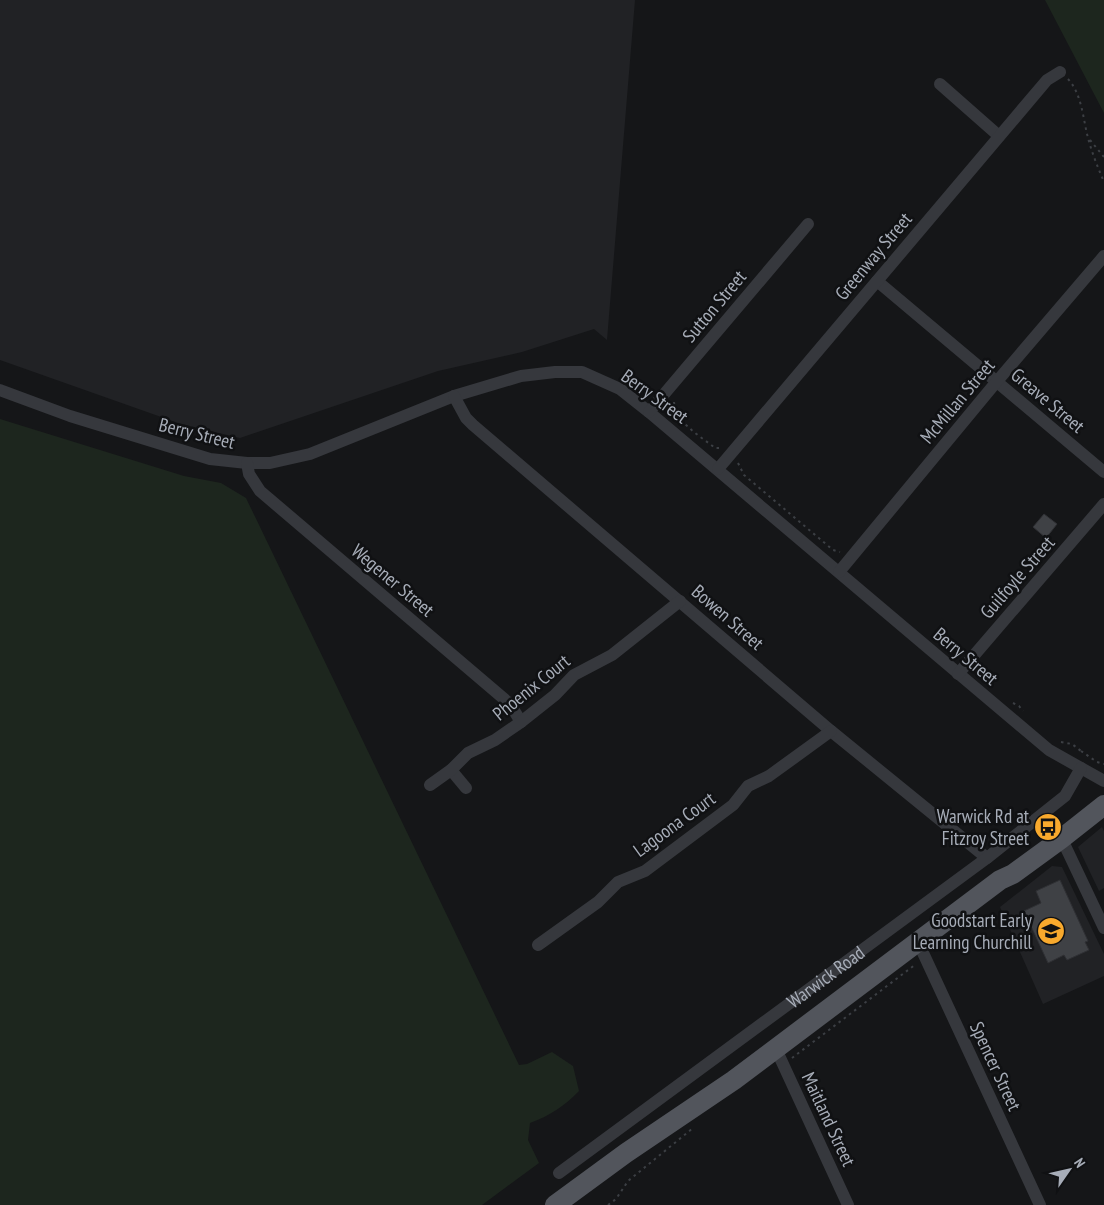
<svg xmlns="http://www.w3.org/2000/svg" width="1104" height="1205" font-family="'PT Sans Narrow',sans-serif">
<style>
.built{fill:#212225}
.green{fill:#1d261e}
.building{fill:#3f4145;stroke:#2f3034}
.lines{fill:none;stroke-linecap:round;stroke-linejoin:round}
.path{stroke:#3c3f44;stroke-width:2;stroke-dasharray:2.5 4;stroke-linecap:butt}
.street{stroke:#36383d;stroke-width:12}
.primary{stroke:#52555c;stroke-width:20}
.labels{text-anchor:middle;dominant-baseline:central;stroke-width:5;stroke-linejoin:round;paint-order:stroke}
.street-label{font-size:19px;fill:#a7adb8;stroke:#101113}
.poi-label{font-size:19px;fill:#a7adb8;stroke:#101113;text-anchor:end}
</style>
<rect width="100%" height="100%" fill="#151618"/>
<path class="built" d="M0,0h635l-28,340 -13,-11 -72,23 -84,19 -198,67 -59,-14 -181,-64z
M1102,827l2,4v57l-5,3 -21,-44z
M1052,866l10,1 42,87v22l-61,28 -43,-97z"/>
<path class="green" d="M1045,0h59v113z
M0,419l184,57 37,7 25,15 273,567 8,-1 25,-12 21,14 6,25c-16,16 -28,24 -49,32l-2,17 11,23 -57,42h-482z"/>
<path class="building" d="M1044,514l13,10 -11,14 -13,-11z
M1060,880l28,61 -3,1 4,8 -22,10 -3,-5 -16,8 -24,-52 17,-8 -5,-12z"/>
<g class="lines">
<path class="path" d="M1068,79c14,15 15,40 20,59 4,15 10,30 16,44
M1090,140l14,17
M623,377l3,-3 25,17
M674,402c2,21 25,33 41,46h4
M738,463l6,12 89,75 7,2
M1013,703l6,3 4,5
M1061,742l11,2 9,7
M1081,751l16,11 7,2
M792,1058l124,-94
M608,1205l8,-6 12,-18 65,-53"/>
<g class="street">
<path d="M940,84l59,52"/>
<path d="M877,281l227,191"/>
<path d="M0,390l70,26 140,43 37,4h23l40,-9 144,-58 67,-20 34,-4h27l38,17 29,23 400,338 55,31"/>
<path d="M454,396l12,22 7,7 358,306 156,127"/>
<path d="M649,412l159,-188"/>
<path d="M247,463l2,11 11,17 250,213 11,18"/>
<path d="M718,469l329,-389 13,-8"/>
<path d="M839,572l154,-186 111,-130"/>
<path d="M958,674l146,-170"/>
<path d="M451,770l15,18"/>
<path d="M430,785l21,-15 17,-17 27,-13 26,-18 34,-27 19,-20 38,-20 68,-54"/>
<path d="M1059,833l45,95"/>
<path d="M918,942l122,263"/>
<path d="M538,945l60,-43 20,-20 27,-11 88,-66 15,-19 21,-10 62,-45"/>
<path d="M776,1049l72,156"/>
<path id="s1" d="M559,1173l428,-315 78,-62 16,-28"/>
</g>
<path class="primary" d="M555,1205l71,-52 108,-73 266,-200 13,-6 48,-35 43,-34"/>
</g>
<defs>
<g id="bus-disc" transform="scale(1.4375)"><circle r="9.5" fill="#f8a92d" stroke="#101113"/><path d="M-5-6H5V4H4V6H2V4H-2V6H-4V4H-5ZM-3.5-4V0h7V-4ZM-3.5 1.2v1.5H-2V1.2ZM2 1.2v1.5H3.5V1.2Z" fill="#111"/></g>
<g id="school-disc" transform="scale(1.4375)"><circle r="9.5" fill="#f8a92d" stroke="#101113"/><path d="M0-5L7-2L0 1L-7-2ZM-4 1L0 2.5L4 1V4Q0 6-4 4Z" fill="#111"/></g>
</defs>
<g fill-rule="evenodd">
<use href="#bus-disc" x="1048" y="827"/>
<use href="#school-disc" x="1051" y="931"/>
</g>
<g class="labels">
<g class="street-label">
<text transform="translate(873 256) rotate(-50)">Greenway Street</text>
<text transform="translate(714 306) rotate(-50)">Sutton Street</text>
<text transform="translate(655 396) rotate(36)">Berry Street</text>
<text transform="translate(1048 400) rotate(40)">Greave Street</text>
<text transform="translate(957 401) rotate(-50)">McMillan Street</text>
<text transform="translate(197 433) rotate(14)">Berry Street</text>
<text transform="translate(1017 577) rotate(-49)">Guilfoyle Street</text>
<text transform="translate(393 580) rotate(40)">Wegener Street</text>
<text transform="translate(728 617) rotate(41)">Bowen Street</text>
<text transform="translate(966 656) rotate(40)">Berry Street</text>
<text transform="translate(531 687) rotate(-39)">Phoenix Court</text>
<text transform="translate(674 824) rotate(-36)">Lagoona Court</text>
<text stroke="none"><textPath href="#s1" startOffset="331">Warwick Road</textPath></text>
<text transform="translate(996 1066) rotate(65)">Spencer Street</text>
<text transform="translate(829 1119) rotate(65)">Maitland Street</text>
</g>
<g class="poi-label">
<text x="1029" y="816">Warwick Rd at<tspan x="1029" dy="22">Fitzroy Street</tspan></text>
<text x="1032" y="920">Goodstart Early<tspan x="1032" dy="22">Learning Churchill</tspan></text>
</g>
</g>
<g transform="translate(1069 1170) rotate(56)" stroke="#101113" stroke-width="4" paint-order="stroke">
<path d="M0-4L9 19L0 12L-9 19Z" fill="#a7adb8"/>
<text y="-8" font-size="14" font-weight="bold" text-anchor="middle" fill="#a7adb8">N</text>
</g>
</svg>
